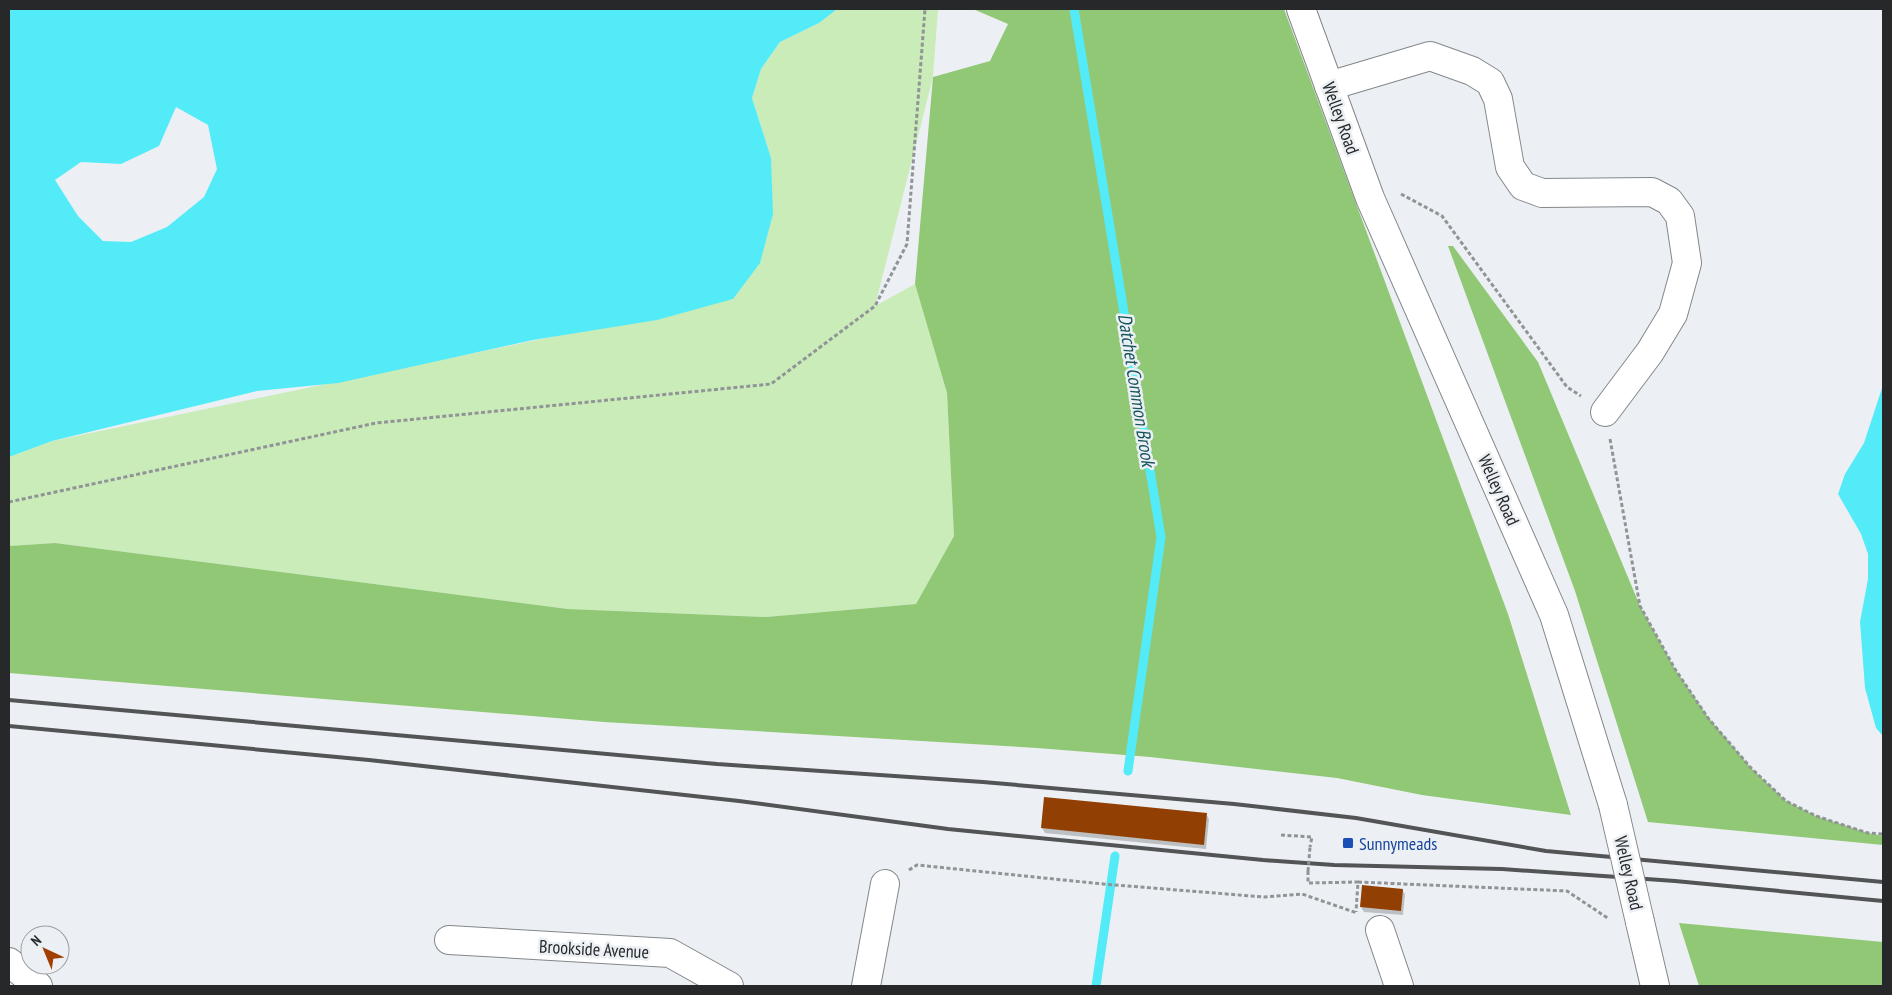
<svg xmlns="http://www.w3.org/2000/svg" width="1892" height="995" font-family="'PT Sans Narrow',sans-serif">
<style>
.green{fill:#caecb9}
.forest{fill:#91c875}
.water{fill:#54ebf9;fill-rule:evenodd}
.shadow{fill:#0003}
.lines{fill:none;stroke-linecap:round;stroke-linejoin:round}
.stream{stroke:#54ebf9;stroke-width:9}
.building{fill:#913f03}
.minor-casing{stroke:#83878a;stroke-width:30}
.major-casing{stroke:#83878a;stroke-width:30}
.path{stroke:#919496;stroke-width:3;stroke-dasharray:4 2.5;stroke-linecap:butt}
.minor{stroke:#fff;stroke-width:28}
.major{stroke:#fff;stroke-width:28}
.rail{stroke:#525456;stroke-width:4}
.major-bridge-casing{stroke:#83878a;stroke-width:30;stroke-linecap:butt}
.path-bridge{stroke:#919496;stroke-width:3;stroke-dasharray:4 2.5;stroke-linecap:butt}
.major-bridge{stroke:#fff;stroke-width:28}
.transit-dot{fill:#1a4fb4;stroke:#ecf0f4;stroke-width:2}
.labels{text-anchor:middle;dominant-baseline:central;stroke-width:5;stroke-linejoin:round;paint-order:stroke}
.street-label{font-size:18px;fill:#262829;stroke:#ecf0f4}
.transit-label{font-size:18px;fill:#164399;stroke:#ecf0f4;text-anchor:start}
.water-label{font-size:19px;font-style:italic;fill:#15555b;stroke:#ecf0f4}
</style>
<rect width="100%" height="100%" fill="#ecf0f4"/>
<path class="green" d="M833,9h105l-5,68 -58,229 40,-22 32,109 7,143 -38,68 -150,13 -198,-8 -513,-66 -46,3v-89l43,-16 681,-142 38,-141 -19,-60 9,-29 19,-27 39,-19z"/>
<path class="forest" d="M973,9h311l224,605 63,201 -149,-20 -85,-17 -187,-21 -113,-9 -433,-26 -595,-49v-127l46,-3 513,66 198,8 150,-13 38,-68 -7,-143 -32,-109 18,-207 57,-16 18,-37z
M1448,246h5l85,116 102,244 35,63 33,48 43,51 35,33 30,15 52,17 15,3v9l-235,-23 -73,-231z
M1679,923l204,19v44h-184z"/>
<path class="water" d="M9,9h828l-18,14 -39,19 -19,27 -9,29 19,60 2,56 -13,49 -27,36 -76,21 -124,20 -195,43 -81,8 -205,50 -43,16zM176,107l32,18 9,44 -13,28 -37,30 -36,15 -28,-1 -25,-25 -23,-36 26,-18 40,2 38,-18z
M1883,385v351l-7,-8 -11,-40 -5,-66 8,-43v-25l-7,-20 -23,-40 7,-20 19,-31z"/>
<path class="shadow" d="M1045,798l161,16 3,5 -3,30 -161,-16 -3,-5z
M1402,890l3,4 -2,21 -39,-3 -3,-5z"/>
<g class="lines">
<path class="stream" d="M1074,9l87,528 -33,234
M1096,986l19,-130"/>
</g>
<path class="building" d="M1044,797l163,16 -3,32 -163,-17z
M1362,885l41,4 -2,22 -41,-4z"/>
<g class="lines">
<g class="minor-casing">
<path id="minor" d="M1329,86l101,-30 42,15 18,11 8,17 12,68 13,19 19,7 110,-1 17,9 11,15 7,47 -14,51 -23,38 -45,60
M1380,930l19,56
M449,940l221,13 59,33
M9,962l29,24
M866,986l19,-102"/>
</g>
<g class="major-casing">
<path id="major" d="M1301,9l69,189 184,417 59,190
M1640,922l15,64"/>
</g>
<path class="path" d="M1401,194l41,22 125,171 14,9
M1610,439l30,167 35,63 33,49 43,50 35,33 30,15 52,17 15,1
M9,502l367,-79 395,-39 104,-78 32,-62 18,-235
M1281,835l31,2 -2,10
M909,870l8,-5 186,19 161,13 38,-3 55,19
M1308,871v12l50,-1 -2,30
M1358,882l209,9 42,28"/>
<use href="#minor" class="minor"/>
<use href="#major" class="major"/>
<path class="rail" d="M9,700l708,64 266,18 251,22 122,14 190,33 337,31
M9,726l360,34 370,41 209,28 315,31 71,5 168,4 173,12 208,20"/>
<g class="major-bridge-casing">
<path id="major-bridge" d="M1613,805l27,117"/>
</g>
<path class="path-bridge" d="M1308,871l2,-24"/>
<use href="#major-bridge" class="major-bridge"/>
</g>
<rect class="transit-dot" x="1342" y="837" width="12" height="12" rx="2.5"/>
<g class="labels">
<g class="street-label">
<text transform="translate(1341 118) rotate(70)">Welley Road</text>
<text transform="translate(1499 490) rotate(66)">Welley Road</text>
<text transform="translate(1629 873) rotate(77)">Welley Road</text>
<text transform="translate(594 949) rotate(3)">Brookside Avenue</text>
</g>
<g class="transit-label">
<text x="1359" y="843">Sunnymeads</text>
</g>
<g class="water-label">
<text transform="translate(1137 390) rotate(81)">Datchet Common Brook</text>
</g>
</g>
<rect width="1892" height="995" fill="none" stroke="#262829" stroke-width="20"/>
<g transform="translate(45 950) rotate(316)"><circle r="24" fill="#ecf0f4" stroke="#9da0a3"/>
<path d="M0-4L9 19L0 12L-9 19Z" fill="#a13e02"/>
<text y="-8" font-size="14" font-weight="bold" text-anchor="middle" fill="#262829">N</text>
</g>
</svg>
